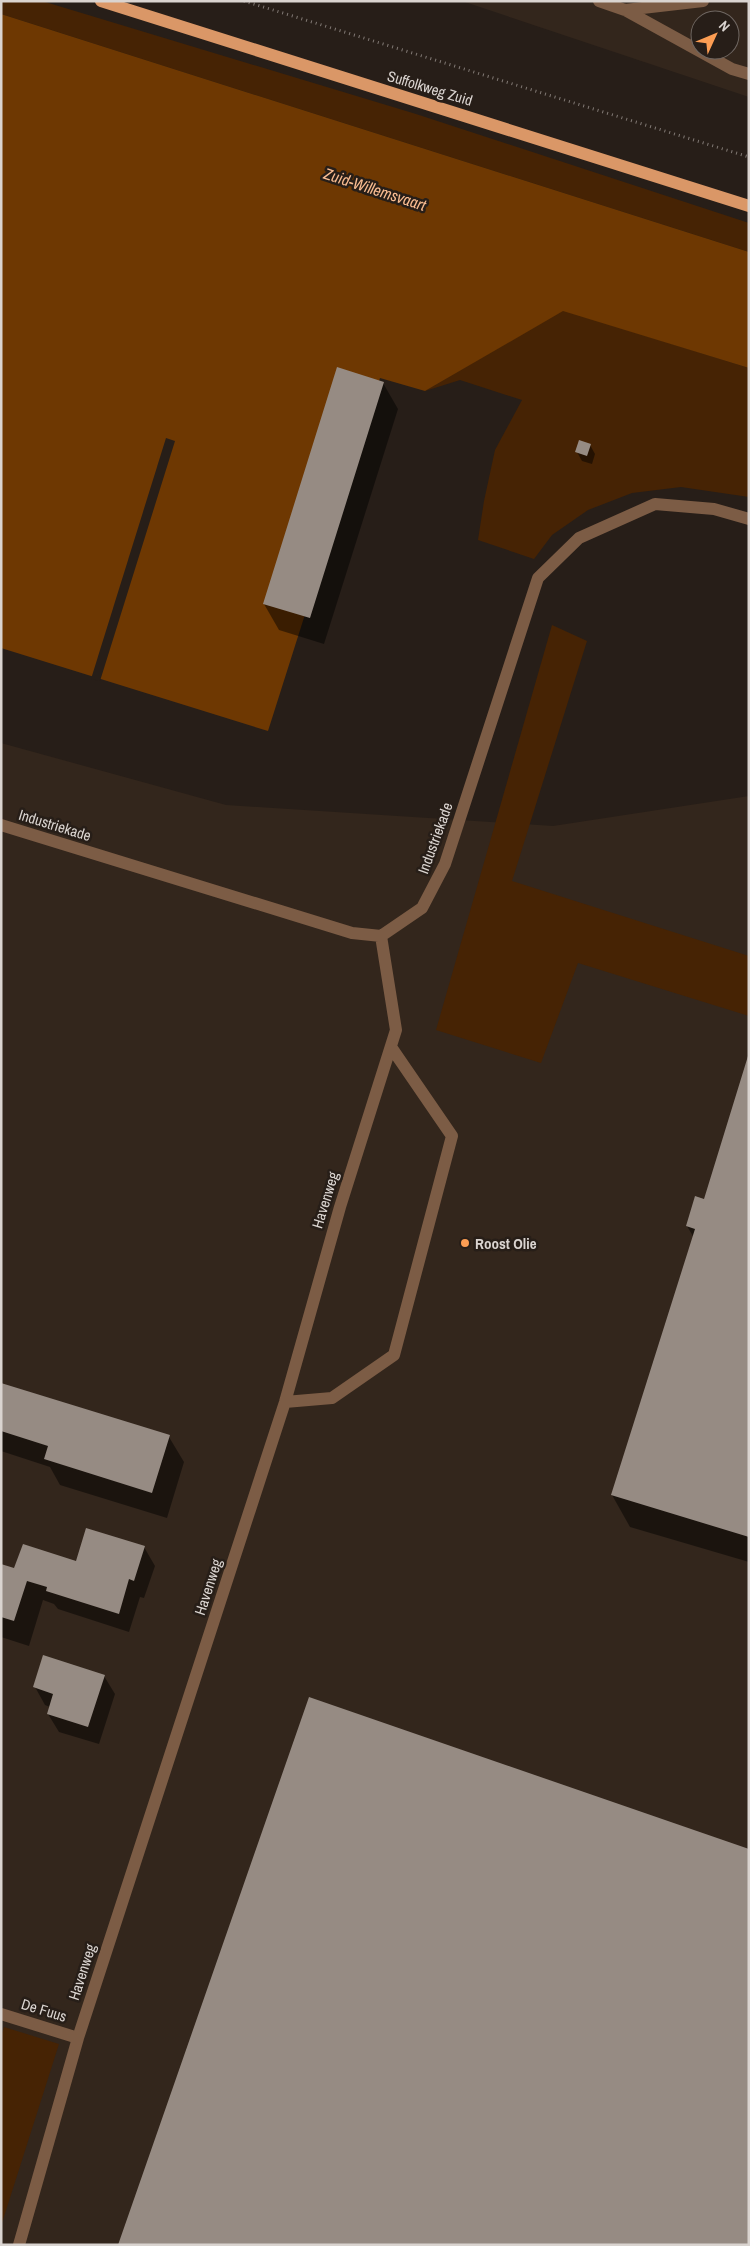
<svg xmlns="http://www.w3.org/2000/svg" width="750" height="2246" font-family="'Archivo Narrow',sans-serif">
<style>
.built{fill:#33261c;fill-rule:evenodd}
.green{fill:#462304}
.water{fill:#6e3802}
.pier{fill:#271e18}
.shadow{fill:#0007}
.building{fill:#968b83}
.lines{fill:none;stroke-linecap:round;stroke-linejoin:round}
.path{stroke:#827a75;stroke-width:3;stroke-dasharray:1 4;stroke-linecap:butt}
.minor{stroke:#7c5c45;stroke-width:12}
.major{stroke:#da9767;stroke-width:12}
.poi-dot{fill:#fc9d53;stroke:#271e18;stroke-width:2}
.labels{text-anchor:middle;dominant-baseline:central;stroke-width:5;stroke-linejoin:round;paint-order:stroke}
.street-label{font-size:15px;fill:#dad4d0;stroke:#271e18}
.poi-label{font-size:15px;font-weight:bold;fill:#dad4d0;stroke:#271e18;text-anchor:start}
.water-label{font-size:16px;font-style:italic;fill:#f9bc91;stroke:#271e18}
</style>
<rect width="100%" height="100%" fill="#271e18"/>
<path class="built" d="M462,1h287v96l-21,-7zM700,20h30v30h-30z
M1,743l225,62 327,21 196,-30v1449h-748z"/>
<path class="green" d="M1,1h41l374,113 333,109v29l-748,-238z
M563,310l186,58v129l-68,-10 -49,6 -44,17 -36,25 -18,24 -56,-19 6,-39 11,-51 27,-50 -62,-20 -35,11z
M552,625l35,16 -75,240 237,75v60l-171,-53 -37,100 -105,-33z
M4,2027l55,17 -58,182v-190z"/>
<path class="water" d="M1,14l748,238v116l-186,-57 -138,80 -45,-13 -112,353 -267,-83z"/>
<path class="pier" d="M166,438l9,3 -75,240 -9,-2z"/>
<path class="shadow" d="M383,383l15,26 -74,235 -45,-14 -15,-26z
M590,445l5,9 -3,10 -10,-3 -5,-9z
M749,1059v503l-119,-35 -18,-32 82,-257 -7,-12 18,-25z
M1,1384l168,53 15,25 -17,56 -107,-33 -10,-18 -49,-16z
M144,1547l11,19 -11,32 -4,-1 -11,35 -71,-23 -4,-5 -11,-4 -14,46 -28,-9v-71l14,4 62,-7z
M104,1676l11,18 -16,50 -40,-12 -11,-18 2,-7 -5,-2 -10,-18z"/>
<path class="building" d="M337,367l47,15 -74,236 -47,-14z
M579,440l12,4 -4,12 -12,-4z
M748,1056l1,1v480l-138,-42 84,-266 -9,-3 9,-30 9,3z
M1,1383l169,52 -18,58 -108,-34 4,-13 -47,-15z
M86,1528l59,18 -11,35 -5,-2 -10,35 -73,-23 1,-4 -20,-6 -13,40 -13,-4v-53l13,4 9,-24 53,17z
M43,1655l62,20 -17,52 -41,-13 6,-20 -20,-7z
M309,1697l440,152v396h-631z"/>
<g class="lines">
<path class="path" d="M244,1l505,156"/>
<path class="minor" d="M599,1l26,9 107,59 17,5
M625,10l78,-9
M1,825l351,108 29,3 41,-28 23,-44 93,-286 41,-40 76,-34 59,5 35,10
M285,1402l47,-4 62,-43 58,-219 -61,-89
M1,2014l77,24
M19,2245l59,-207 207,-636 55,-195 56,-177 -15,-94"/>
<path class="major" d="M101,1l648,205"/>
</g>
<circle class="poi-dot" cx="465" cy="1243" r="5"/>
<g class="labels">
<g class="street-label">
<text transform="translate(430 88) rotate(17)">Suffolkweg Zuid</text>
<text transform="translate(55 825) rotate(17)">Industriekade</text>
<text transform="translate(435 838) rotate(-70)">Industriekade</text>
<text transform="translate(325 1200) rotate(-73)">Havenweg</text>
<text transform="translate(208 1587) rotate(-72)">Havenweg</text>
<text transform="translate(82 1972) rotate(-72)">Havenweg</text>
<text transform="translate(44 2010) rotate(17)">De Fuus</text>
</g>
<g class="poi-label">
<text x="475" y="1243">Roost Olie</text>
</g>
<g class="water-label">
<text transform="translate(375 189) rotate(18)">Zuid-Willemsvaart</text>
</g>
</g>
<rect width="750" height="2246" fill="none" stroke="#dad4d0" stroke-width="5"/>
<g transform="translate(715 35) rotate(46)"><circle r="24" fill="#271e18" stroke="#6f6762"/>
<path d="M0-4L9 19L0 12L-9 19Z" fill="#fc9d53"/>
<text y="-8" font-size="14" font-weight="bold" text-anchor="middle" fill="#dad4d0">N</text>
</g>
</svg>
